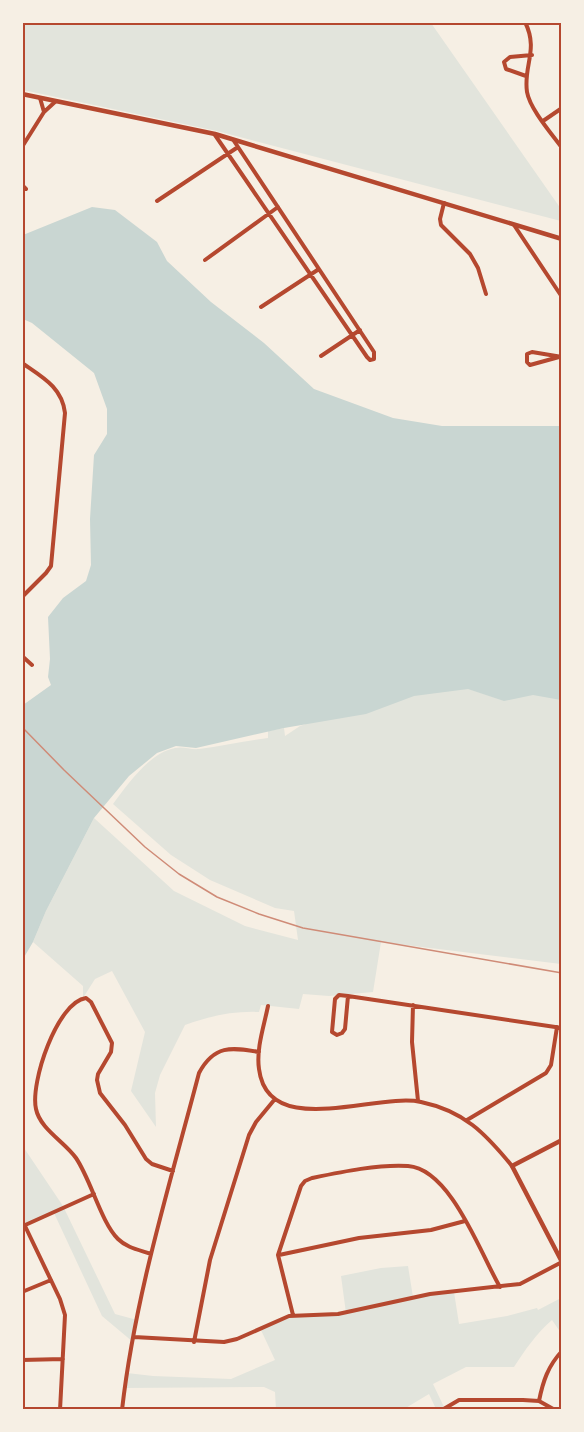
<svg xmlns="http://www.w3.org/2000/svg" width="584" height="1432" font-family="Signika,sans-serif">
<style>
.green{fill:#e2e4dc}
.water{fill:#c9d6d2}
.lines{fill:none;stroke-linecap:round;stroke-linejoin:round}
.minor{stroke:#b5482f;stroke-width:4}
.tertiary{stroke:#b5482f;stroke-width:4.5}
.tram{stroke:#cf8b77;stroke-width:1.5}
.neatline{fill:none;stroke:#b5482f;stroke-width:2}
</style>
<rect width="100%" height="100%" fill="#f6efe4"/>
<path class="green" d="M23,22l408,1 130,186v12l-344,-90 -194,-41z
M561,636v328l-180,-22 -8,50 -44,4 -26,-2 -4,15 -38,-4 -2,7c-26,-1 -49,4 -74,13l-25,50 -5,18 1,34 -25,-36 14,-59 -33,-61 -17,8 -12,19v-12l-50,-44 13,-31 48,-93 80,73 71,35 53,14 -4,-29 -19,-3 -65,-28 -39,-25 -58,-51c15,-20 36,-51 62,-56 8,-2 16,2 24,1 23,-3 46,-8 69,-11v-7l16,-3 1,8 15,-10z
M22,1145l41,61 52,108 22,6 -4,22 -31,-26 -48,-103 -31,13z
M408,1266l5,31 41,-5 5,32 48,-8 30,-8 1,2 23,-12v35l-9,-13c-16,14 -27,30 -38,47h-48l-33,17 11,23 -2,2h-6l-7,-15 -25,15 -128,1 -1,-18 -11,-5 -140,1 3,-15 26,3 78,3 44,-19 -15,-32 29,-12 57,-3 -5,-37 40,-8z"/>
<path class="water" d="M92,207l23,3 42,32 10,19 44,41 53,41 50,46 79,29 49,8h119v274l-28,-5 -29,6 -36,-12 -54,7 -48,18 -82,14 -88,20 -20,-2 -19,7 -28,23 -35,42 -48,93 -13,31 -10,17v-254l28,-20 -3,-8 2,-18 -2,-42 15,-19 23,-17 5,-16 -1,-46 4,-64 13,-21v-25l-13,-36 -62,-50 -9,-4v-84z"/>
<g class="lines">
<path class="minor" d="M525,22c14,28 -2,44 2,70 3,17 24,41 35,56
M526,76l-20,-7 -2,-7 6,-5 22,-2
M40,98l4,14
M543,121l19,-13
M215,135l152,222 3,3 4,-1v-7l-140,-211
M22,147l22,-35 12,-11
M22,185l4,4
M157,201l81,-54
M444,203l-4,16 1,6 29,29 8,14 8,26
M514,225l48,72
M205,260l73,-53
M261,307l58,-38
M321,356l39,-26
M559,357l-29,8 -3,-3v-8l5,-2 30,5
M22,363c20,14 40,24 43,50l-14,153 -5,7 -24,24
M22,656l10,9
M348,996l-3,33 -3,4 -5,2 -5,-3 3,-33 4,-4 9,1 214,32
M413,1005l-1,37 6,59
M268,1006c-4,20 -12,43 -9,63 9,72 118,23 162,33 43,9 64,31 91,64
M467,1120l79,-47 5,-8 6,-38
M23,1226l71,-32
M25,1226l35,73 5,16 -5,95
M151,1254c-11,-4 -24,-6 -33,-15 -17,-17 -27,-59 -42,-81 -11,-16 -36,-29 -40,-49 -6,-26 21,-107 50,-111l5,4 21,41 -1,9 -13,22 -1,6 3,13 25,32 21,34 6,5 21,7
M279,1255l80,-17 72,-8 34,-9
M22,1292l29,-12
M293,1315l-15,-60 23,-69 4,-5 7,-3c29,-6 67,-14 96,-12 43,3 73,89 92,121
M134,1337l90,5 13,-3 52,-23 49,-2 92,-20 90,-10 42,-22
M194,1342l16,-82 39,-125 7,-13 19,-23
M22,1360l41,-1
M539,1401c4,-20 9,-35 23,-50
M122,1410c13,-115 48,-226 77,-337 15,-28 32,-26 60,-21
M442,1410l17,-10h64l16,1 16,9"/>
<path class="tertiary" d="M22,94l193,40 347,105
M562,1140l-50,26 50,96"/>
<path class="tram" d="M22,727l42,43 81,77 34,27 38,23 42,17 44,14 259,45"/>
</g>
<rect width="584" height="1432" fill="none" stroke="#f6efe4" stroke-width="48"/>
<rect x="24" y="24" width="536" height="1384" class="neatline"/>
</svg>
